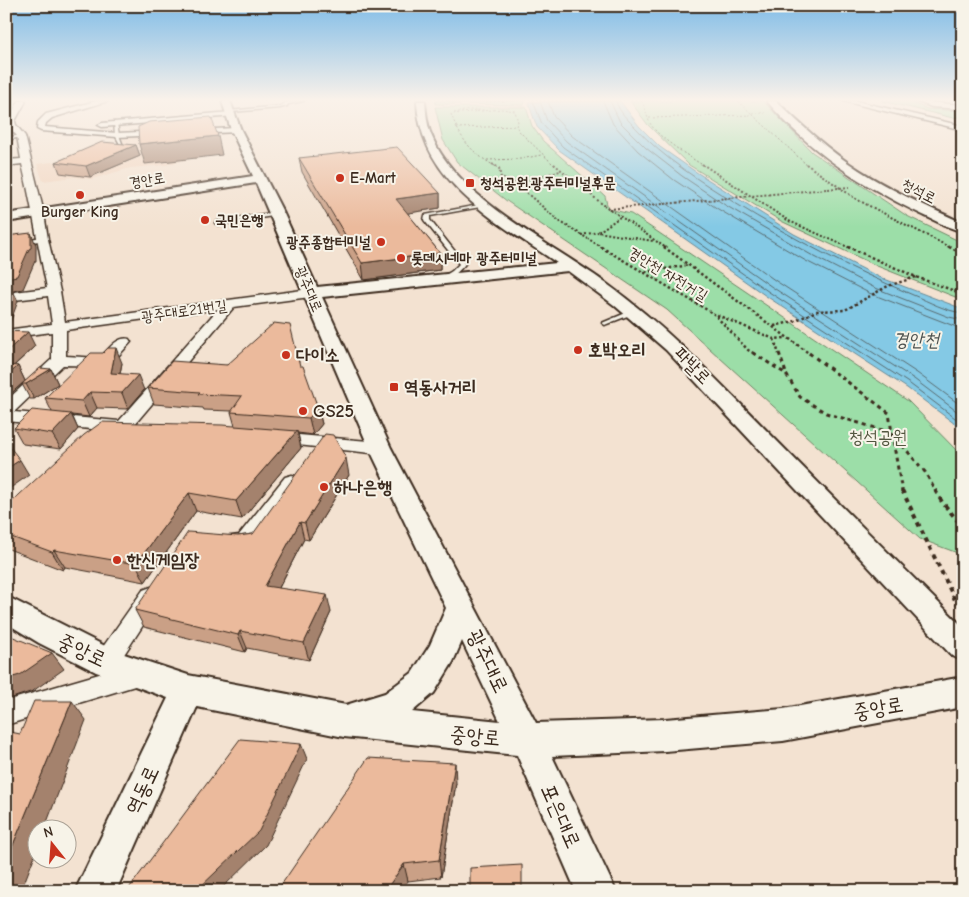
<svg xmlns="http://www.w3.org/2000/svg" width="969" height="897" font-family="'Comic Neue','Poor Story',sans-serif">
<style>
.built{fill:#f1d6c1}
.green{fill:#9cdea8;stroke:#6c8463}
.water{fill:#84c9e5;stroke:#678995}
.lines{fill:none;stroke-linecap:round;stroke-linejoin:round}
.shore{stroke:#586a6e;stroke-width:1}
.service-casing{stroke:#3b2a1e;stroke-width:3}
.minor-casing{stroke:#3b2a1e;stroke-width:3}
.tertiary-casing{stroke:#3b2a1e;stroke-width:4}
.path-far4{stroke:#3b2a1e;stroke-width:1;stroke-dasharray:2 2;stroke-linecap:butt}
.path-far3{stroke:#3b2a1e;stroke-width:2;stroke-dasharray:2 2;stroke-linecap:butt}
.path-far2{stroke:#3b2a1e;stroke-width:2.5;stroke-dasharray:2.5 2.5;stroke-linecap:butt}
.path-far1{stroke:#3b2a1e;stroke-width:3;stroke-dasharray:4 4;stroke-linecap:butt}
.path{stroke:#3b2a1e;stroke-width:4;stroke-dasharray:4.5 4.5;stroke-linecap:butt}
.service{fill:#f7f3e8;fill-rule:evenodd}
.minor{fill:#f7f3e8;fill-rule:evenodd}
.tertiary{fill:#f7f3e8;fill-rule:evenodd}
.wall{fill:#caa086;stroke:#3b2a1e}
.shaded-wall{fill:#a4826d;stroke:#3b2a1e}
.building{fill:#ebba9c;stroke:#3b2a1e}
.poi-dot{fill:#c8321e;stroke:#f7f3e8;stroke-width:2}
.labels{text-anchor:middle;dominant-baseline:central;stroke-width:4;stroke-linejoin:round;paint-order:stroke}
.far-poi-label{font-size:15px;font-weight:bold;fill:#3b2a1e;stroke:#f7f3e8;text-anchor:start}
.far-street-label{font-size:15px;fill:#3b2a1e;stroke:#f7f3e8}
.poi-label{font-size:18px;font-weight:bold;fill:#3b2a1e;stroke:#f7f3e8;text-anchor:start}
.street-label{font-size:18px;fill:#3b2a1e;stroke:#f7f3e8}
.park-label{font-size:18px;fill:#535740;stroke:#f7f3e8}
.water-label{font-size:19px;font-style:italic;fill:#4d5250;stroke:#f7f3e8}
.near-street-label{font-size:21px;fill:#3b2a1e;stroke:#f7f3e8}
</style>
<rect width="100%" height="100%" fill="#f3e2d1"/>
<filter id="ink" filterUnits="userSpaceOnUse"><feTurbulence type="fractalNoise" baseFrequency=".02" numOctaves="2"/><feDisplacementMap in="SourceGraphic" scale="10" xChannelSelector="R" yChannelSelector="G"/><feConvolveMatrix kernelMatrix="1 2 1 2 8 2 1 2 1" color-interpolation-filters="sRGB"/></filter>
<g filter="url(#ink)">
<path class="built" d="M143,134l46,25 -23,6 -36,3 -38,11 -18,-2 -31,4 -6,-17 29,-4 52,-13 6,-11z"/>
<path class="green" d="M436,101h89l-1,4 -89,-1z
M630,101h133l49,51 95,64 56,27v57l-86,-34 -96,-45 -92,-56 -41,-40z
M882,101h26l19,8 36,2v5l-10,2z
M435,107h91l6,19 11,15 62,55 3,13 23,5 277,187 55,56v98l-43,-16 -253,-229 -159,-108 -51,-40 -14,-22z"/>
<path class="water" d="M620,101l19,25 21,21 33,23 101,64 85,43 84,32v121l-56,-42 -141,-92 -207,-146 -22,-23 -9,-25z"/>
<g class="lines">
<path class="shore" d="M533,101l9,23 21,23 206,145 141,92 53,40
M540,101l7,20 20,21 205,145 142,92 49,37
M548,101l6,16 18,19 204,145 141,92 46,34
M603,101l10,23 25,27 36,29 44,29 88,52 63,32 85,33 9,1
M610,101l10,21 26,26 36,28 43,29 88,51 60,31 76,30 14,3
M616,101c2,10 13,20 20,27 28,31 64,53 99,75 58,36 116,66 178,92 17,7 32,16 50,18"/>
<g class="service-casing">
<path id="service" d="M304,101l-16,3 -1,2 -7,2 -50,4 -2,-1 52,-5 4,-2 2,-2z
M114,122l3,1 2,12 4,11h-2l-6,-11z
M21,135l1,2 -16,3v-2z
M484,204l2,1v1l-56,10v4l35,44c-6,7 -15,16 -24,16v-2l11,-7 7,-7 -35,-44 1,-5z
M277,212l3,2 -1,1 -61,10 -3,-2 3,-2z
M42,237l2,1v2l-38,7v-4z
M633,310l3,2 -1,1 -28,11 -2,1 -3,-2z"/>
</g>
<g class="minor-casing">
<path id="minor" d="M19,101h7l-11,20 1,4 9,11 19,77 4,26 12,52 5,31 245,-33 6,4 -6,4 -76,10 -105,124 -6,1 -117,-11v-20l46,-42v-27l-46,6v-8l46,-6 -4,-28 -42,5v-8l41,-5c-9,-41 -15,-83 -25,-124l-16,2v-6l15,-1 -4,-23 -9,-10 -1,-5zM218,309l-99,112 -105,-9 49,-47 46,1 22,-24 -2,-3c-12,-3 -21,11 -29,19l-34,-2v-26z
M96,101h12l-56,17 -6,5 -1,4 72,6 44,-2 4,2 -4,2 -44,2 -76,-6 -4,-2 1,-7 8,-8z
M843,101h13l107,25v4z
M915,101l48,4v4l-31,-2z
M231,112h3v4l-132,11 -4,-2 4,-2z
M236,128l4,2 -1,2 -47,2 -4,-2 4,-2z
M276,433l104,9 6,2 3,4 -3,4 -6,2 -110,-12 -3,-4 3,-4z
M292,475l7,2 2,4 -50,67 -7,3 -20,-4 -3,-5 3,-5 15,-2 46,-58z
M151,587l8,3 3,6 -48,74 25,-7 9,3 3,8 -3,8 -142,43v-24l100,-29 -8,-2 -3,-8 3,-8 45,-64z"/>
</g>
<g class="tertiary-casing">
<path id="tertiary" d="M222,101h8l11,29 43,84 33,73 240,-24c-59,-41 -137,-81 -140,-162h8c1,13 2,26 8,38 27,61 121,106 174,145 61,44 111,97 163,150 64,65 128,129 193,193v33l-11,-4 -286,-306 -52,-45 -46,-34 -246,26 69,151 145,275 129,-4 118,-10 180,-32v30l-180,34 -118,10 -113,5 64,135h-40l-59,-136 -173,-18 -147,-30 -81,184h-41l93,-193 -72,-26 -57,-29 -33,-20v-27l109,55 73,24 158,30 39,-12 27,-20 18,-28 16,-37 -77,-160 -113,-265 -250,39v-8l247,-38 -22,-46zM462,641l38,80 -88,-9 22,-19 19,-31z
M767,101h9c26,25 53,50 83,69 33,21 69,37 104,53v9c-15,-4 -29,-12 -42,-18 -58,-28 -113,-63 -154,-113z"/>
</g>
<path class="path-far4" d="M448,101l7,2
M455,101l1,2 59,-2
M641,101c6,9 5,15 9,22 8,15 40,34 54,43
M738,101l70,65
M454,113l14,-3h17
M752,113h13
M649,118l103,-3
M456,128l60,-2
M487,160l34,-1 20,-4
M495,166c-24,-13 -35,-28 -44,-52l51,-5 13,2 3,11 -2,4 4,6 35,34"/>
<path class="path-far3" d="M492,164l7,4 2,10 14,5 44,38 44,27
M554,164l47,39 65,45
M702,164l87,57 61,27
M806,164l50,35 95,49
M515,183l45,-12
M609,209l240,-22
M620,217l-22,15 55,9
M581,235l17,-3"/>
<path class="path-far2" d="M601,247l113,67 34,36 7,4
M664,247l146,107
M848,247l68,30 47,17
M949,247l14,7
M645,272l45,-7
M717,315l57,24 12,-1
M774,326l21,-5 21,-10 29,-1 43,-24 28,-9
M774,339l5,15"/>
<path class="path-far1" d="M753,353l33,21 14,23 26,16 66,20
M779,353l7,20
M809,353l80,60 3,20
M892,433l33,39 11,20
M892,434l10,58"/>
<path class="path" d="M902,490l55,114
M935,490l7,12 21,25"/>
<use href="#service" class="service"/>
<use href="#minor" class="minor"/>
<use href="#tertiary" class="tertiary"/>
</g>
<path class="wall" d="M136,145l4,11 -50,21 -30,-4 -4,-11z
M299,158l141,35v15l-33,5 33,40v17l-76,10 -62,-108z
M6,331l29,15 -21,20h4l7,15 26,-12 7,15 -24,15h-4l-8,-15 -16,14z
M122,363l-2,11 24,16 -16,19 -31,-1 -8,9 -17,-2 6,14 -17,20 -38,-5 -9,-16 38,-16 -7,-14z
M227,365l73,1 18,42 4,16 -9,11 -15,-2 3,15 -59,71 -46,-8 -51,71 -80,-15 -2,3 -57,-22v-41l229,-81 -4,-14 1,-1 -28,-1 -1,-2 -49,-4 -6,-16z
M349,475l-40,65 -5,-1 -25,49 52,24 -22,48 -62,-12 -2,4 -101,-25 -9,-17 103,-74 15,-2z
M368,758l88,25 -15,94 -33,4z"/>
<path class="shaded-wall" d="M218,136l4,19 -77,9 -6,-20z
M136,145l4,11 -50,21 -4,-11z
M440,193v15l-43,7 -1,-16z
M31,233l5,12v16h-1l-12,28 -10,2 5,10 -8,22 -4,1v-46z
M440,253v17l-76,10 -2,-17z
M28,332l7,14 -29,27v-21z
M116,348l6,15 -5,25 -6,-15z
M18,366l7,15 -19,17v-21z
M51,369l7,15 -24,15 -8,-15z
M138,375l6,15 -16,19 -6,-16z
M90,392l7,16 -8,9 -7,-16z
M318,408l4,16 -9,11 -4,-17z
M71,414l7,15 -17,20 -9,-15z
M297,431l4,17 -59,71 -6,-18z
M346,458l3,17 -40,65 -4,-17z
M20,460l9,15 -23,16v-22z
M189,493l7,18 -51,71 -9,-18z
M300,522l4,17 -33,64 -6,-17z
M54,550l11,17 -2,3 -11,-18z
M327,595l4,17 -22,48 -5,-17z
M240,631l7,17 -2,4 -7,-17z
M52,653l12,16 -31,22 -27,9v-21z
M72,701l14,19 -42,110h-6v17l-17,44h-15v-29z
M301,744l6,15 -41,86 -47,46h-23z
M455,763l1,20 -15,94 -2,-17z
M404,864l4,17 -7,10h-16z"/>
<path class="building" d="M211,117l7,19 -79,8 -1,-17 11,-5z
M102,142l34,3 -50,21 -30,-4z
M397,147l43,46 -44,6 44,54 -78,10 -63,-105z
M31,233v15l-2,1 -12,27 -11,2v-42z
M12,288l-6,14v-13z
M274,323l16,2 10,41h3l15,42 -9,10 -78,-6 11,-16 -44,-2 2,-2 -52,-4 24,-27 55,4z
M6,331l22,1 -22,20z
M108,348h8l-5,25 27,2 -16,18 -32,-1 -8,9 -37,-3 46,-45h12z
M6,365l12,1 -12,11z
M40,368l11,1 -25,15h-4z
M32,410l39,4 -19,20 -38,-6z
M102,422l120,3 75,6 -61,70 -47,-8 -53,71 -82,-14 -2,2 -46,-17v-28l78,-72z
M325,434l8,1 13,23 -41,65 -5,-1 -35,64 62,9 -23,48 -64,-12 -2,4 -103,-25 53,-78 50,4 15,-2z
M6,442l14,18 -14,9z
M6,634l46,19 -32,22 -14,4z
M34,701h38l-66,161v-131l14,3z
M240,739l61,5 -42,87 -63,60h-69z
M368,758l87,5 -16,97 -35,4 -19,27h-108z
M522,865v26h-52v-23z"/>
</g>
<linearGradient id="sky" x2="0" y2="1"><stop stop-color="#80bce7"/><stop offset="0.44" stop-color="#faf2ea"/><stop offset="1" stop-color="#faf2ea" stop-opacity="0"/></linearGradient>
<rect width="969" height="227" fill="url(#sky)"/>
<g class="poi-dot">
<circle cx="340" cy="178" r="5"/>
<rect x="465" y="178" width="10" height="10" rx="2.5"/>
<circle cx="80" cy="195" r="5"/>
<circle cx="205" cy="220" r="5"/>
<circle cx="381" cy="242" r="5"/>
<circle cx="401" cy="258" r="5"/>
<circle cx="578" cy="350" r="5"/>
<circle cx="286" cy="355" r="5"/>
<rect x="389" y="382" width="10" height="10" rx="2.5"/>
<circle cx="303" cy="411" r="5"/>
<circle cx="324" cy="487" r="5"/>
<circle cx="117" cy="560" r="5"/>
</g>
<g class="labels">
<g class="far-poi-label">
<text x="350" y="178">E-Mart</text>
<text x="480" y="183">청석공원.광주터미널후문</text>
<text x="80" y="212" text-anchor="middle">Burger King</text>
<text x="215" y="220">국민은행</text>
<text x="371" y="242" text-anchor="end">광주종합터미널</text>
<text x="411" y="258">롯데시네마 광주터미널</text>
</g>
<g class="far-street-label">
<text transform="translate(147 180) rotate(-9)">경안로</text>
<text transform="translate(919 191) rotate(27)">청석로</text>
<text transform="translate(668 274) rotate(31)">경안천 자전거길</text>
<text transform="translate(309 289) rotate(67)">광주대로</text>
<text transform="translate(184 311) rotate(-8)">광주대로21번길</text>
</g>
<g class="poi-label">
<text x="588" y="350">호박오리</text>
<text x="296" y="355">다이소</text>
<text x="404" y="387">역동사거리</text>
<text x="313" y="411">GS25</text>
<text x="334" y="487">하나은행</text>
<text x="127" y="560">한신게임장</text>
</g>
<g class="street-label">
<text transform="translate(692 366) rotate(45)">파발로</text>
</g>
<g class="park-label">
<text x="878" y="437">청석공원</text>
</g>
<g class="water-label">
<text x="916" y="340">경안천</text>
</g>
<g class="near-street-label">
<text transform="translate(82 650) rotate(25)">중앙로</text>
<text transform="translate(488 661) rotate(64)">광주대로</text>
<text transform="translate(878 708) rotate(-10)">중앙로</text>
<text transform="translate(475 736) rotate(5)">중앙로</text>
<text transform="translate(142 790) rotate(-65)">역동로</text>
<text transform="translate(561 816) rotate(66)">포은대로</text>
</g>
</g>
<rect width="969" height="897" fill="none" stroke="#f7f3e8" stroke-width="25"/>
<rect x="12" y="12" width="944" height="872" fill="none" stroke="#3b2a1e" stroke-width="2" filter="url(#ink)"/>
<g transform="translate(52 844) rotate(343)"><circle r="24" fill="#f7f3e8" stroke="#aca397"/>
<path d="M0-4L9 19L0 12L-9 19Z" fill="#c8321e"/>
<text y="-8" font-size="14" font-weight="bold" text-anchor="middle" fill="#3b2a1e">N</text>
</g>
</svg>
